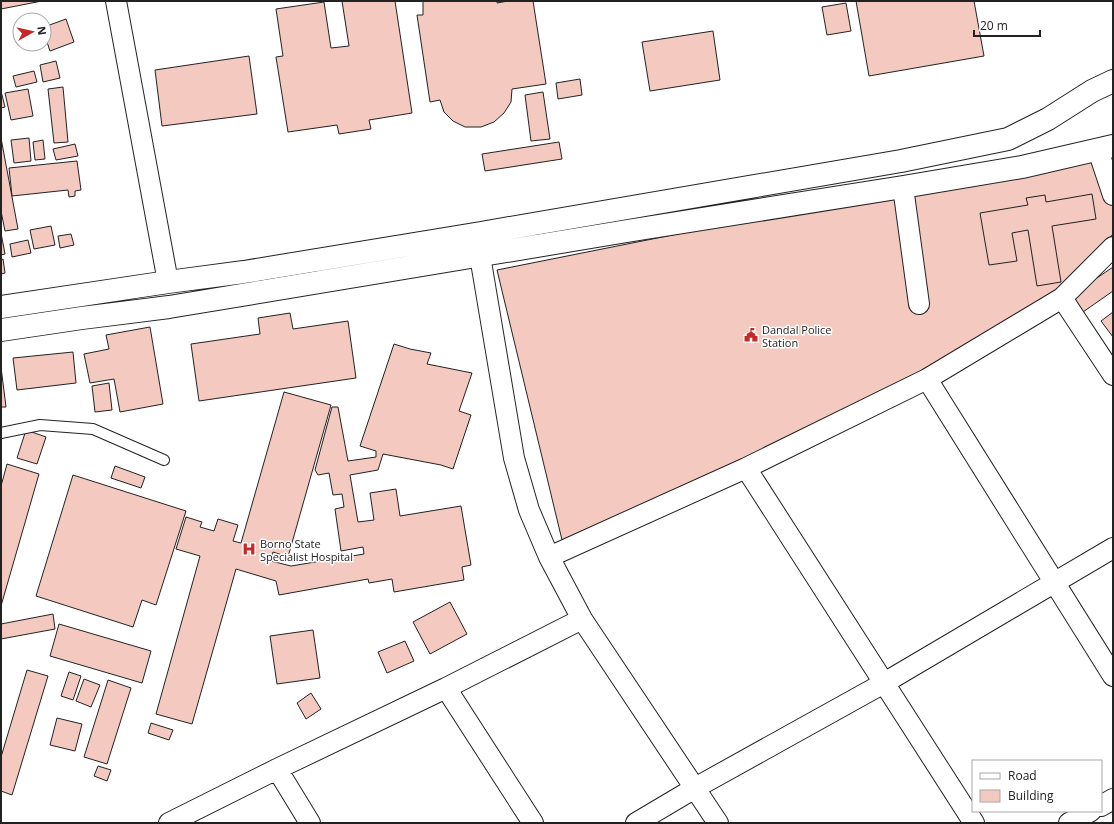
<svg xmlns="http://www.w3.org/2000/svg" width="1114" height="824" font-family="'Open Sans',sans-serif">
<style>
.building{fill:#f3c9c0;stroke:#222}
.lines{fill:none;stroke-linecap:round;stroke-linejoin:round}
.lane-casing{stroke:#222;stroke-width:12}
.street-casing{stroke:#222;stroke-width:22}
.primary-casing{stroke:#222;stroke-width:24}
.lane{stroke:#fff;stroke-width:10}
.street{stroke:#fff;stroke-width:20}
.primary{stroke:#fff;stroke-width:22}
.labels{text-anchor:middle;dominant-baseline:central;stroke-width:3;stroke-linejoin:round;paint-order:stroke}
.poi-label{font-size:11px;fill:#222;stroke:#fff;text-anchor:start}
</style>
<rect width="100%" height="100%" fill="#fff"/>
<path class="building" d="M1,1h41l-41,8z
M342,1h53l17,112 -43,7 2,9 -32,5 -2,-9 -49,7 -12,-75 7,-1 -7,-47 48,-7 7,46 18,-2z
M423,1h74v2l11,-2h25l13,83 -34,5 -1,13 -7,11 -10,9 -13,5h-16l-12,-6 -9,-9 -4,-12 -10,2 -13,-87h6z
M856,1h118l10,55 -115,20z
M846,3l5,28 -24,4 -5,-28z
M66,19l8,23 -24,9 -6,-18v-6z
M713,31l7,49 -70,11 -8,-49z
M249,56l8,58 -95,12 -7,-56z
M56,61l4,17 -17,4 -3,-17z
M34,71l3,11 -21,5 -3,-11z
M580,79l2,16 -24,4 -2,-16z
M63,87l5,55 -14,1 -6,-54z
M28,89l5,27 -22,4 -6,-27z
M1,91l4,16 -4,1z
M543,92l7,47 -19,2 -6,-46z
M1,138l17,91 -13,2 -4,-20z
M29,138l2,23 -17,2 -3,-23z
M43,140l2,19 -10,1 -2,-18z
M559,142l3,17 -77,12 -3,-17z
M75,144l3,12 -22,4 -3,-11z
M1098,150l15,45v39l-16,18 -35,46 -143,75 -180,88 -177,79 -65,-270z
M77,161l4,29 -6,1v5l-6,1 -1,-7 -56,6 -3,-28z
M1092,194l4,25 -44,7 9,56 -24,4 -9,-56 -16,3 5,28 -28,4 -9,-52 48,-8 -2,-7 19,-3 1,7z
M51,226l4,19 -21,4 -4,-19z
M1,233l4,21 -4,1z
M71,234l3,11 -14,3 -2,-12z
M28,240l3,13 -19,4 -2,-13z
M3,259l2,14 -4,1v-14z
M1113,267v24l-30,21 -11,-17z
M1113,312v25l-12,-16z
M290,313l3,16 55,-8 8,57 -157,23 -8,-57 69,-10 -2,-16z
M150,327l13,77 -43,8 -6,-33 -24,4 -6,-29 25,-5 -3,-14z
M394,344l16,5 21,4 -4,11 45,9 -13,38 12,4 -18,54 -12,-4 -58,-11 -5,16 -28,5 8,47 16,-2 -4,-27 26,-4 4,27 61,-10 10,59 -9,2 2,13 -70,12 -2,-13 -23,4 -1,-4 -89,16 -3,-14 -40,-12 -44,155 -36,-10 44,-158 -24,-7 10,-32 16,5 -2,5 14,4 4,-12 20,6 -5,16 8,2 43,-151 47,13 -43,152 -15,-5 -2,9 20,5 73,-12 -1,-7 -22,4 -6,-42 9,-2 -2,-13 -9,1 -4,-22 -11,2 -3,-5 17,-63h6l10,54 28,-4v-6l-16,-5z
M73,352l3,31 -59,7 -4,-32z
M1,367l5,40h-5z
M109,383l3,27 -17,2 -3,-26z
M26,430l20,7 -9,27 -20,-6z
M7,464l32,10 -38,132v-120z
M115,466l30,11 -4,11 -30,-10z
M73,475l113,36 -30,94 -14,-5 -9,27 -97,-31z
M450,602l17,32 -37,20 -17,-32z
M53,614l2,15 -54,10v-15z
M59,624l92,27 -9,32 -92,-27z
M313,630l7,48 -43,6 -7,-48z
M405,641l9,20 -27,12 -9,-21z
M27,670l21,6 -36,119 -11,-4v-34z
M69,672l12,4 -8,24 -12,-4z
M84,679l16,6 -9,22 -15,-6z
M108,680l23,8 -24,76 -23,-7z
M311,693l10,16 -15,10 -9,-16z
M57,718l25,6 -7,27 -25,-6z
M151,723l22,7 -4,10 -21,-7z
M98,766l13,4 -4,11 -13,-5z"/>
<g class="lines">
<g class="lane-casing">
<path id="lane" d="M1,433l39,-8 53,4 71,31"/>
</g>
<g class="street-casing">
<path id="street" d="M116,1l52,281
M1098,150l15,45
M903,187l16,117
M480,256l34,202 15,52 20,47 33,62 136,204
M1062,298l51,77
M927,379l186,297
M746,468l228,355
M549,557l197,-89 181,-89 135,-81 51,-51
M446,688l87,135
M277,769l33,54
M1101,806l12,-7
M169,823l108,-54 169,-81 136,-69
M636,823l59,-35 189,-105 229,-135
M1069,823l22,-12"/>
</g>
<g class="primary-casing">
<path id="primary" d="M1,307l167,-25 76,-10 237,-39 420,-72 107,-22 40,-20 44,-28 21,-10
M1,330l81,-12 87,-11 458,-76 276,-44 119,-20 91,-21"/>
</g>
<use href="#lane" class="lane"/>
<use href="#street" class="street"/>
<use href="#primary" class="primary"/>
</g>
<defs>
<g id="civic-bare" transform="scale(1.08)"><path d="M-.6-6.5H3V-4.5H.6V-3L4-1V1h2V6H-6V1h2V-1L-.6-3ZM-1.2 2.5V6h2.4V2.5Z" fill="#c62828" stroke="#fff" stroke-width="2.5" paint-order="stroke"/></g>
<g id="hospital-bare" transform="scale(1.08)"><path d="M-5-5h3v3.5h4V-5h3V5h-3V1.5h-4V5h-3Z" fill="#c62828" stroke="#fff" stroke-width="2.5" paint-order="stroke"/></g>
</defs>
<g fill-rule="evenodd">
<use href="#civic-bare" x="751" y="335"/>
<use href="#hospital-bare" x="249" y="549"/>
</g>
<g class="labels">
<g class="poi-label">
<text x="762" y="329">Dandal Police<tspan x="762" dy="13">Station</tspan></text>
<text x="260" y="543">Borno State<tspan x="260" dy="13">Specialist Hospital</tspan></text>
</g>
</g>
<rect width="1114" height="824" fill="none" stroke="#222222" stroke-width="4"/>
<rect x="972" y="760" width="130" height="52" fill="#ffffff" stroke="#a7a7a7"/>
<rect x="980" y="773" width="20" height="6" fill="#ffffff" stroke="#a7a7a7"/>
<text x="1008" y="780" font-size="12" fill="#222222">Road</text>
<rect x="980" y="790" width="20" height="12" fill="#f3c9c0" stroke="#a7a7a7"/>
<text x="1008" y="800" font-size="12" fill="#222222">Building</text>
<g transform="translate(32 32) rotate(82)"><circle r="19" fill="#ffffff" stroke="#a7a7a7"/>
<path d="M0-3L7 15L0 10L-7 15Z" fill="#c62828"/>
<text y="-6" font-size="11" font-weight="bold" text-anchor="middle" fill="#222222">N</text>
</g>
<path d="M974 30v6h66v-6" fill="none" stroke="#222222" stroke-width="2"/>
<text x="980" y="30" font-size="12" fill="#222222" stroke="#ffffff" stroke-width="3" paint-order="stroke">20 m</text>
</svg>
